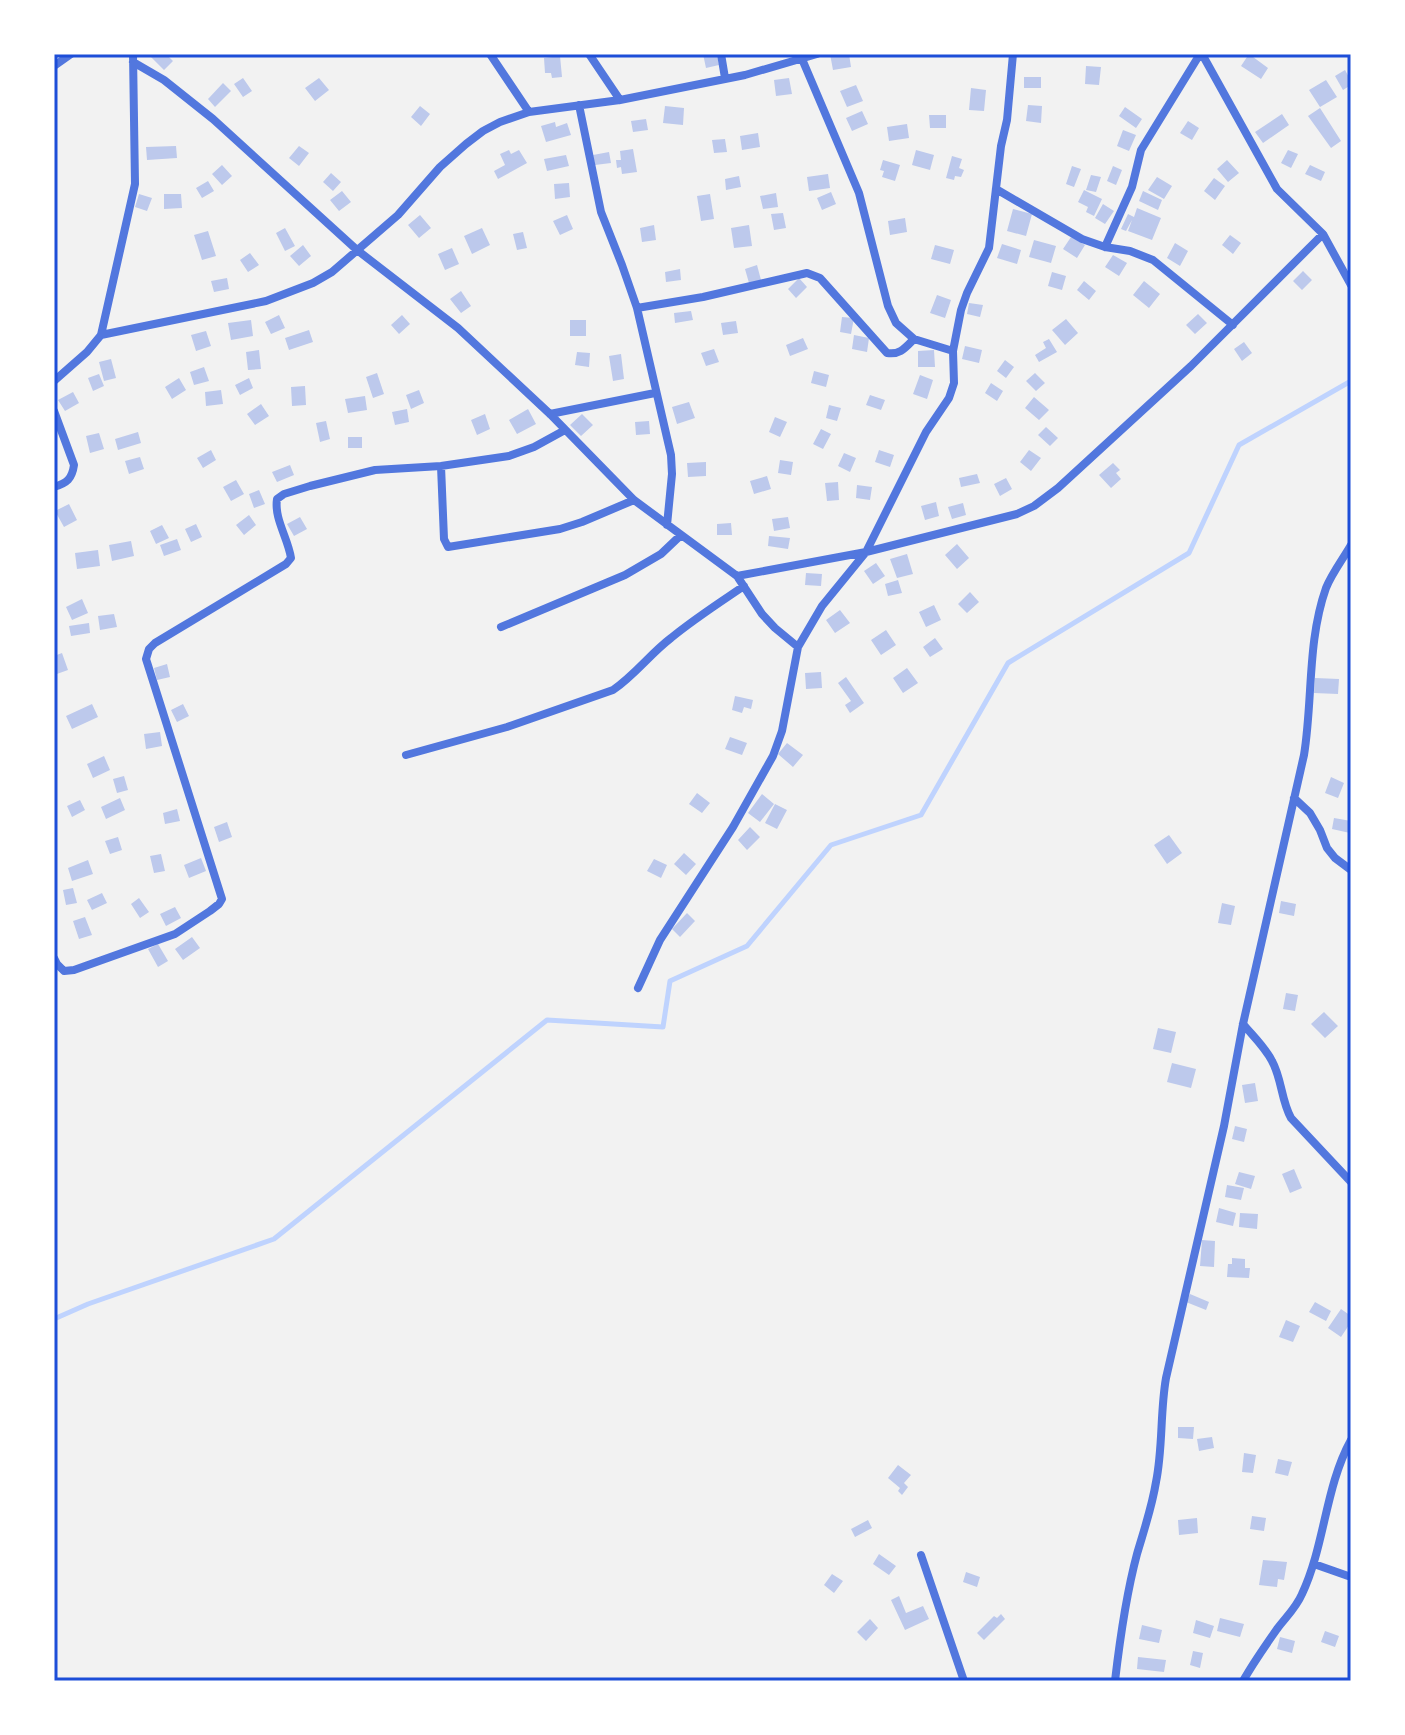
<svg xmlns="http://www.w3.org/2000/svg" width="1405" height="1735" font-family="Cabin,sans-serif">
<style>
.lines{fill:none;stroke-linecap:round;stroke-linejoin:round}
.stream{stroke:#bfd3fe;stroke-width:5}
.building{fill:#bdc9ec}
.minor{stroke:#5277de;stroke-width:8}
.neatline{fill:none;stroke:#1d4ed8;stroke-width:3}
</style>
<rect width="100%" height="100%" fill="#f2f2f2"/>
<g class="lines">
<path class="stream" d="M54,1319l34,-15 186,-65 273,-219 116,7 7,-46 77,-35 84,-101 90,-30 87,-152 181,-110 50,-108 112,-64"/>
</g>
<path class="building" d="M151,54h15l7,7 -9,9 -15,-15z
M703,54h14l2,11 -13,3z
M830,54h19l2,13 -18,3z
M1249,54l19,14 -7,11 -20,-13z
M560,56l2,21 -10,1 -1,-5h-6l-1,-15z
M1086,66l15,1 -2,18 -14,-1z
M1345,70l6,11v4l-8,5 -8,-14z
M1024,77h17v11h-17z
M243,78l9,13 -9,6 -9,-13z
M319,78l10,12 -14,11 -10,-13z
M789,78l3,16 -16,2 -2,-16z
M1326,80l11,17 -17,10 -11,-17z
M223,83l8,8 -16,16 -7,-8z
M856,85l7,16 -16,6 -7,-16z
M971,88l15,2 -2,21 -15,-1z
M1028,105l14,1 -1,17 -15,-2z
M420,106l10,8 -9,12 -10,-9z
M665,106l19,2 -1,17 -20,-2z
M1125,107l17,12 -6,9 -17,-12z
M1320,108l21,33 -10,7 -23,-32z
M862,111l6,13 -16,7 -6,-13z
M1282,114l7,11 -26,18 -8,-11z
M929,115h17v13h-16z
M646,119l2,11 -15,2 -2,-11z
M1188,121l11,7 -7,12 -12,-7z
M555,122l1,5 11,-4 4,12 -25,7 -5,-16z
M907,124l2,14 -20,3 -2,-14z
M1123,130l13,5 -7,16 -12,-5z
M758,133l2,14 -18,3 -2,-14z
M725,139l2,13 -13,1 -2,-13z
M176,146l1,12 -30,2 -1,-13z
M299,146l10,7 -10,13 -10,-8z
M633,149l4,23 -15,2 -1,-7 -4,1 -1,-8h5l-1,-9z
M509,150l2,4 8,-4 8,13 -29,16 -4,-8 11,-6 -5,-11z
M916,150l18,5 -4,15 -18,-5z
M1288,150l10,4 -7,14 -10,-5z
M609,152l2,11 -16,2 -2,-10z
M566,155l3,11 -22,5 -3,-12z
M952,156l10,3 -3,9 5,2 -3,7 -6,-1 -1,4 -8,-2z
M883,160l17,5 -5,16 -13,-4 2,-6 -4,-1z
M1227,160l12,13 -11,9 -11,-13z
M222,165l10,11 -10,9 -10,-11z
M1310,165l15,7 -4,9 -16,-7z
M1072,166l9,3 -7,18 -8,-3z
M1113,166l9,4 -6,15 -9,-4z
M331,173l10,9 -8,9 -10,-9z
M828,174l2,14 -21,3 -2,-14z
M1091,175l10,2 -5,15 -10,-2z
M739,176l2,11 -15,3 -1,-11z
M1157,177l15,9 -8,13 -16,-9z
M1214,178l11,8 -10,14 -11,-9z
M208,181l6,10 -12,7 -6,-10z
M569,183l1,14 -15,2 -1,-15z
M1084,190l18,9 -8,17 -8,-4 2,-5 -10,-5z
M342,191l9,11 -12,9 -9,-11z
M1143,191l19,9 -4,10 -19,-9z
M831,192l5,12 -14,6 -5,-12z
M776,193l2,14 -15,2 -3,-13z
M139,194l13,4 -5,13 -12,-4z
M164,194h17l1,14 -18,1z
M710,194l4,25 -13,2 -4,-25z
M1103,204l11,7 -9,13 -10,-6z
M1137,208l24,10 -9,22 -24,-9 4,-11 -6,11 -5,-2 7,-15 6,3z
M1013,209l19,5 -6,22 -19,-5z
M783,213l3,15 -12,2 -3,-16z
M420,215l11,13 -12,10 -11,-13z
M567,215l6,14 -13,6 -7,-14z
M905,218l2,14 -17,3 -2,-14z
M654,225l2,15 -14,2 -2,-14z
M749,225l3,21 -18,2 -3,-20z
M285,228l10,18 -10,5 -9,-18z
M482,228l8,17 -18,9 -8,-18z
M208,231l8,25 -14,4 -8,-25z
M523,232l4,16 -10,2 -4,-16z
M1230,235l11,8 -8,11 -11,-9z
M1071,237l14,8 -8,13 -14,-9z
M1034,240l22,6 -5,17 -22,-6z
M1175,243l13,8 -8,15 -13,-8z
M1002,244l19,6 -4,14 -20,-6z
M303,245l8,11 -12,10 -9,-10z
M935,245l19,5 -4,14 -19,-5z
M452,248l7,16 -14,6 -7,-16z
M250,253l9,12 -11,7 -8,-12z
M1113,255l14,8 -8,13 -14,-9z
M757,265l4,15 -12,3 -4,-14z
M680,269l1,11 -15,2 -1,-10z
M1303,271l9,9 -10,10 -9,-9z
M1052,272l14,4 -4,14 -14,-4z
M227,278l2,11 -15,3 -3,-11z
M799,278l8,9 -11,11 -8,-9z
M1084,281l12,10 -7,9 -12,-10z
M1144,281l16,13 -11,14 -16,-13z
M461,291l10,15 -10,7 -11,-14z
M937,295l14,5 -6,18 -15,-5z
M969,303l14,2 -3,12 -13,-3z
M691,311l2,9 -18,3 -1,-10z
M1198,314l9,9 -12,11 -9,-9z
M279,315l6,13 -14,6 -6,-12z
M402,315l8,9 -11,10 -8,-9z
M842,317l12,1 -3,16 -11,-2z
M1066,319l12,14 -13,12 -13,-15z
M251,320l2,16 -22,4 -3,-17z
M570,320h16v16h-16z
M736,321l2,12 -15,2 -2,-12z
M309,330l4,12 -24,8 -4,-12z
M206,331l5,15 -15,5 -5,-16z
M854,335l15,3 -2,14 -15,-3z
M803,338l5,11 -18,7 -4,-11z
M1049,339l8,13 -18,10 -4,-7 11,-7 -3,-6z
M1244,342l8,11 -10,8 -8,-12z
M965,346l17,4 -3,13 -17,-4z
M714,349l5,13 -13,4 -5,-13z
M259,350l2,19 -13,1 -2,-18z
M934,350l1,17h-17v-16z
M577,352l13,1 -1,14 -14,-2z
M621,354l3,25 -11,2 -4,-25z
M111,359l5,19 -12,3 -5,-19z
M1005,360l9,7 -8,11 -9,-7z
M204,367l5,14 -15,4 -4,-13z
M814,371l15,4 -3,12 -15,-4z
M377,373l7,21 -11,4 -7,-21z
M1035,373l10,10 -9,8 -10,-10z
M99,374l5,12 -11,5 -5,-13z
M920,375l13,5 -6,19 -14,-5z
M179,378l7,12 -14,9 -7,-12z
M249,378l4,10 -13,7 -5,-10z
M991,383l12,8 -6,10 -12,-8z
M305,386l1,19 -14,1 -1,-19z
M221,390l2,14 -17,2 -1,-14z
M419,390l5,13 -13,6 -5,-14z
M73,392l6,11 -14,8 -7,-11z
M870,395l15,5 -4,10 -15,-5z
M365,396l2,14 -19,3 -3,-14z
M1034,397l15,13 -10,10 -14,-12z
M689,402l6,16 -18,6 -5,-17z
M261,404l8,12 -14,9 -8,-11z
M829,405l12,3 -4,13 -11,-3z
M407,409l2,13 -14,3 -3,-13z
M528,409l8,15 -19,10 -8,-14z
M485,414l5,15 -13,6 -6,-15z
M582,414l11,11 -12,11 -11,-11z
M775,417l12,5 -7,15 -11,-5z
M326,421l4,18 -10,3 -4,-19z
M649,421l1,13 -14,1 -1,-13z
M1046,427l12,11 -8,8 -12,-11z
M821,429l10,5 -8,15 -10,-5z
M138,432l3,11 -23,7 -3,-11z
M99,433l5,16 -14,4 -4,-17z
M348,437h14v11h-14z
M211,450l5,10 -13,8 -6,-10z
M879,450l15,5 -4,12 -15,-5z
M1029,450l12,8 -10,13 -11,-9z
M844,453l12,5 -6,14 -12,-6z
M140,457l4,12 -15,5 -4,-13z
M780,460l13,2 -2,13 -13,-2z
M706,462v14l-18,1 -1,-14z
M1113,463l7,7 -4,3 5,6 -10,9 -12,-13z
M290,465l4,10 -17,7 -5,-10z
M977,474l3,9 -19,4 -2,-9z
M767,476l4,13 -17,5 -4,-13z
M1006,478l6,11 -12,7 -6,-12z
M236,480l8,14 -13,7 -8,-14z
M838,482l1,18 -12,1 -2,-18z
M857,485l15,2 -2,13 -14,-2z
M259,490l6,14 -11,4 -5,-14z
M936,502l3,14 -14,4 -4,-14z
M963,503l3,12 -14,4 -4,-12z
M69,504l8,16 -13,7 -9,-16z
M249,515l7,10 -12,10 -8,-10z
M300,517l7,12 -13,7 -7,-12z
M788,517l2,11 -16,3 -2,-12z
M731,523l1,12h-15v-11z
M196,524l6,13 -11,5 -6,-13z
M162,525l7,13 -13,6 -6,-13z
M769,536l21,2 -2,11 -20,-3z
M177,539l4,11 -17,6 -4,-11z
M131,541l3,15 -22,5 -3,-16z
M957,544l12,14 -12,11 -12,-14z
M98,550l2,16 -23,3 -2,-16z
M907,554l6,20 -16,4 -7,-19z
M876,563l9,13 -12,8 -9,-13z
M806,573l16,1 -1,12 -16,-1z
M898,580l4,13 -14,3 -3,-12z
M970,592l9,10 -12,11 -9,-9z
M82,599l6,14 -16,7 -6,-13z
M934,605l7,15 -15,7 -7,-15z
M840,610l10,13 -15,10 -9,-13z
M114,614l3,13 -17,3 -2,-14z
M89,623l1,10 -19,3 -2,-10z
M886,630l10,15 -15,10 -10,-15z
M935,638l8,11 -13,8 -7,-10z
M62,653l6,17 -14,5v-19z
M167,664l3,13 -13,3 -3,-12z
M907,668l11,15 -15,10 -10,-15z
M821,672l1,16 -16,1 -1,-16z
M846,677l18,26 -14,10 -5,-8 6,-4 -13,-18z
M1315,678l24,1 -1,15 -24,-1z
M735,696l18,4 -2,9 -7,-2 -2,6 -10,-3z
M92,704l6,13 -26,12 -6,-13z
M183,704l6,12 -12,6 -6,-12z
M160,732l2,14 -16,3 -2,-15z
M730,737l17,6 -5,12 -17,-6z
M787,743l16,12 -10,12 -15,-13z
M104,756l6,14 -17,8 -6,-14z
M124,776l4,14 -11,3 -4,-14z
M1331,777l13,6 -6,15 -13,-5z
M697,793l13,10 -8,10 -13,-9z
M762,794l12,10 -14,18 -12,-9z
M120,798l5,12 -19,9 -5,-12z
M80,800l5,10 -13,7 -5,-11z
M775,804l12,6 -10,19 -12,-6z
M177,809l3,12 -15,3 -2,-11z
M1334,818l17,3 -1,12 -18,-4z
M227,822l5,15 -13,5 -5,-15z
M750,827l10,10 -13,13 -9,-10z
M1169,835l13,18 -15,11 -13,-19z
M118,837l4,13 -12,4 -5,-13z
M684,853l12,11 -10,11 -12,-11z
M161,854l4,17 -11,2 -4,-17z
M201,858l5,13 -17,7 -5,-13z
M654,859l13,6 -6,13 -14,-7z
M88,860l5,14 -21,7 -4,-13z
M73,888l4,15 -11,2 -3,-15z
M102,893l5,10 -15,7 -5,-10z
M139,898l10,14 -9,6 -9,-14z
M1281,901l15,3 -2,12 -15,-3z
M1222,903l13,3 -4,19 -13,-2z
M175,907l6,11 -15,8 -6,-12z
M687,913l8,8 -15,16 -8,-8z
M85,917l7,18 -13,4 -6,-18z
M192,937l8,11 -17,12 -8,-11z
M158,944l10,17 -10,6 -10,-18z
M1286,993l12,2 -3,16 -12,-2z
M1324,1012l14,14 -13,12 -14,-14z
M1158,1028l18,4 -5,21 -18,-4z
M1172,1063l24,6 -5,19 -24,-6z
M1255,1083l3,18 -13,2 -3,-18z
M1235,1126l12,3 -3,13 -12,-3z
M1294,1169l8,19 -12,5 -8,-19z
M1239,1172l16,4 -4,13 -16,-5z
M1227,1185l17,3 -3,12 -16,-3z
M1219,1208l17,5 -3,13 -17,-4z
M1240,1213l18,1 -1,15 -18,-2z
M1202,1240l13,1 -1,26 -14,-1z
M1232,1258l13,1v9h5l-1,10 -22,-1 1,-13h4z
M1190,1294l19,8 -3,8 -20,-8z
M1315,1302l16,9 -5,10 -17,-9z
M1341,1309l10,7v6l-10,15 -13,-9z
M1286,1320l14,6 -7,16 -14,-5z
M1178,1427h16l-1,12 -15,-1z
M1212,1437l2,11 -15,3 -2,-12z
M1244,1453l12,2 -3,18 -11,-1z
M1278,1459l14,3 -4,14 -13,-3z
M898,1465l13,10 -7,8 4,4 -6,8 -4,-4 2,-3 -12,-10z
M1252,1516l14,2 -2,13 -14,-2z
M1197,1518l1,15 -19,2 -1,-15z
M868,1520l4,8 -17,9 -4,-8z
M879,1554l17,12 -7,9 -16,-11z
M1263,1560l24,2 -3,18 -6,-1 -1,8 -18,-2z
M966,1572l14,5 -3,10 -14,-5z
M832,1574l11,7 -9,12 -10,-8z
M899,1596l7,17 17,-7 6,13 -24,11 -14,-30z
M1001,1614l4,5 -21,21 -7,-7 17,-17 3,2z
M1220,1618l24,6 -4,13 -23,-6z
M870,1619l8,9 -12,13 -9,-9z
M1196,1620l18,6 -4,12 -17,-5z
M1142,1625l20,5 -3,13 -20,-4z
M1325,1631l14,5 -4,11 -14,-5z
M1280,1637l15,4 -3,12 -15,-4z
M1193,1651l10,2 -3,15 -10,-3z
M1138,1657l28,3 -2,12 -27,-3z"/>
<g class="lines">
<path class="minor" d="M490,54l39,58
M589,54l31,46
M721,54l4,24
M1202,54l75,135 46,45 28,51
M802,59l57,134 29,113 8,17 18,16 39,12
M133,62l31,18 49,39 144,131 101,78 92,86 84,86 103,76 25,38 13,14 23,19
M54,66l17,-12
M579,105l22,107 21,53 15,43 34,147 1,19 -5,51
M996,189l86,50 23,8 25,4 23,9 80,65
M1105,247l27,-60 9,-37 59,-96
M637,308l66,-11 104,-24 13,5 67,75c13,2 18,-5 27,-14
M101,335l165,-34 47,-18 19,-11 66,-57 42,-48 26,-23 17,-13 17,-9 29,-10 91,-12 125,-25 72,-21
M54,381l33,-29 14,-17 34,-151 -2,-130
M54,411l20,54c-2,14 -7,18 -20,22
M550,414l105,-21
M441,466l3,73 4,8 112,-18 22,-7 52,-22
M737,576l129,-24 151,-38 17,-8 24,-18 133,-122 132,-132
M501,627l124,-52 36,-21 20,-19
M406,755l101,-28 106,-37c22,-15 37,-36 58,-52 23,-19 48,-35 73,-52
M1294,798l16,15 10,17 7,18 8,10 16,12
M54,958l3,6 7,7 10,-1 101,-36 35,-23 9,-7 3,-5 -76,-240 3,-10 6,-6 131,-79 5,-6c-3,-20 -17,-39 -14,-59l7,-5 26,-8 65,-16 66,-4 68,-10 25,-9 31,-17
M638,988l22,-48 73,-113 40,-71 9,-25 16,-84 24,-41 44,-54 60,-120 23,-34 5,-15 -1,-32 8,-41 6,-17 22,-45 12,-102 6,-26 6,-66
M1243,1024c10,12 22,23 29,37 10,18 9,39 19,57l60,64
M921,1555l43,126
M1314,1564l37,13
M1115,1681c5,-43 11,-86 22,-127 7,-24 15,-47 19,-72 7,-34 4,-70 10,-104l58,-252 19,-102 61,-269c9,-56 3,-113 22,-167 6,-15 17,-29 25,-43
M1243,1681c10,-18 22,-35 34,-52 9,-12 19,-21 25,-35 23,-49 23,-107 49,-154"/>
</g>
<rect width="1405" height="1735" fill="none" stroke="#ffffff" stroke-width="112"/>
<rect x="56" y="56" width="1293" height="1623" class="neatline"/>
</svg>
